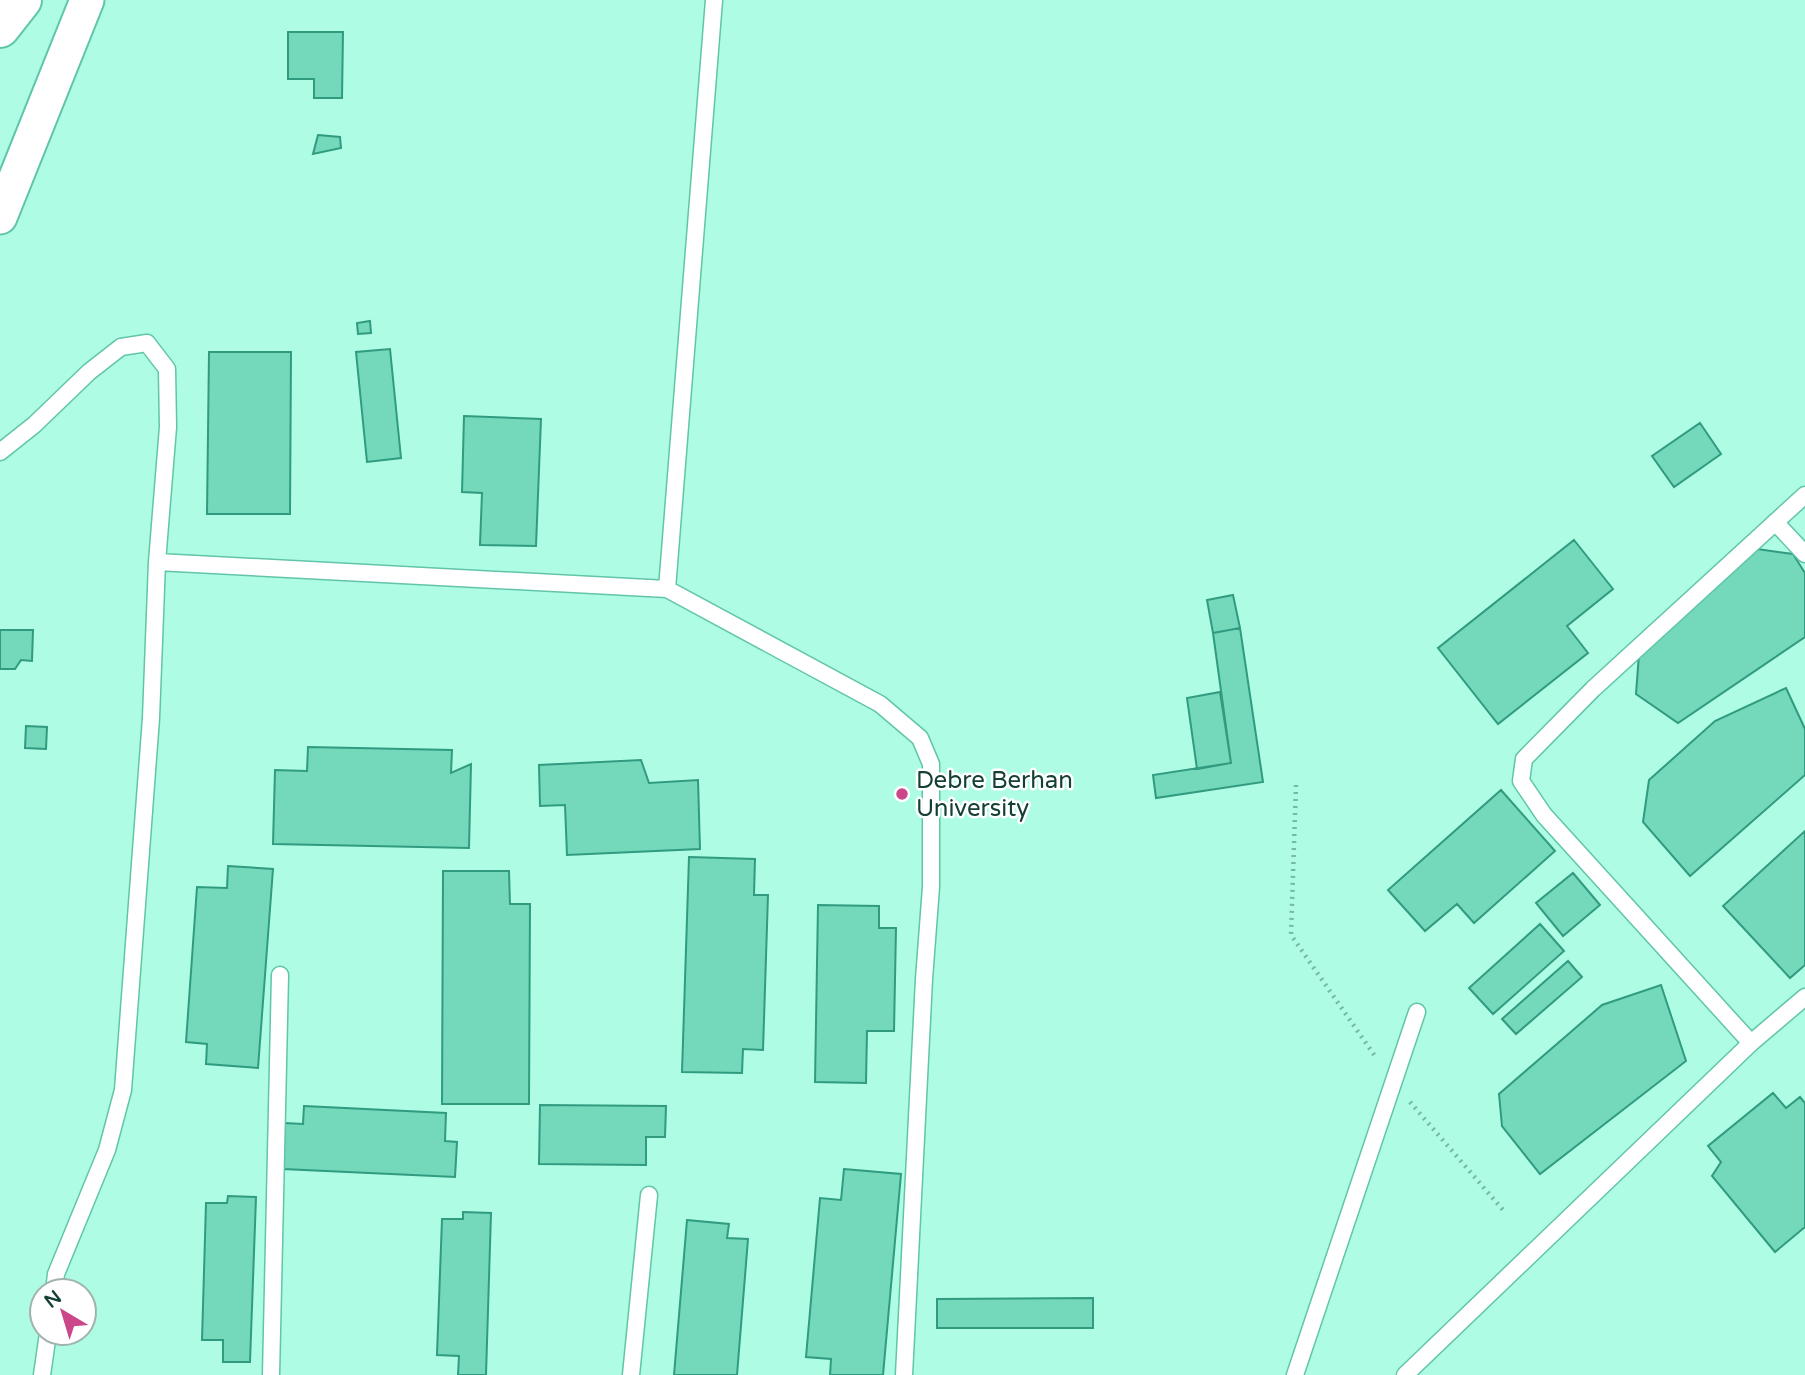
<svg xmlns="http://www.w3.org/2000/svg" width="1805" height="1375" font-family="'Varela Round',sans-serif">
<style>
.building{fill:#74d8bb;stroke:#319b80;stroke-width:2}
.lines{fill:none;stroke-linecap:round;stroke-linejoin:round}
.service-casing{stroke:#60c5a9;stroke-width:19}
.minor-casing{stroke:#60c5a9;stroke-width:37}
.secondary-casing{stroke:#60c5a9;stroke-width:42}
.path{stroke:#77b8a4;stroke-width:4.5;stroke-dasharray:2 5;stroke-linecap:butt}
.service{stroke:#fff;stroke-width:16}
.minor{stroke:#fff;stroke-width:33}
.secondary{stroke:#fff;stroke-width:38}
.poi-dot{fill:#cb478a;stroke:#fff;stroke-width:2.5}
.labels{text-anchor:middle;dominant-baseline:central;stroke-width:5;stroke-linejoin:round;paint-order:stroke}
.poi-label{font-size:24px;fill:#154035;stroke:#fff;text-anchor:start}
</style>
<rect width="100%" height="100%" fill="#aefce3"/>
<path class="building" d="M288,32h55l-1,66h-28v-19h-26z
M318,135l22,2 1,11 -28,6z
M370,321l1,12 -13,1 -1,-11z
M390,349l11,109 -34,4 -11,-110z
M209,352h82l-1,162h-83z
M464,416l77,3 -5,127 -56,-1 2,-52 -20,-1z
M1700,423l21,31 -47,33 -22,-31z
M1574,540l39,49 -46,37 21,27 -90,71 -60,-76z
M1757,549l36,5 12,19v64l-127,86 -42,-29 3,-40z
M1233,595l7,33 -27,5 -6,-33z
M1240,628l23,154 -107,16 -3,-23 78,-12 -18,-130z
M0,630h33l-1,31 -11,-1 -6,9h-15z
M1786,688l19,41v46l-115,101 -47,-54 6,-42 66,-59z
M1220,692l11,71 -34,6 -10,-71z
M26,726l21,1 -1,22 -21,-1z
M308,747l144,3 -1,23 20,-9 -2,84 -196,-4 2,-74 32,1z
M641,760l8,23 49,-3 2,69 -133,6 -2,-50 -25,1 -1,-41z
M1501,790l54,61 -81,72 -17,-19 -32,27 -37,-41z
M1805,831v134l-15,13 -67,-72z
M689,857l66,2 -1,36h14l-5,155 -20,-1 -1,24 -60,-1z
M228,866l45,3 -15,199 -52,-4 1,-20 -21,-2 11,-155 30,1z
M443,871h66l1,33h20l-1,200h-87z
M1573,873l27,32 -37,31 -27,-33z
M818,905l61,1v22h17l-2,103h-27l-1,52 -51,-1z
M1540,924l24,27 -71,63 -24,-26z
M1568,961l14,16 -66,57 -14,-15z
M1661,985l25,76 -146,113 -38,-48 -3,-32 103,-89z
M1773,1093l13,15 14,-11 5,6v124l-30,25 -63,-76 9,-14 -13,-16z
M540,1105l126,1 -1,31h-19v28l-107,-1z
M304,1106l142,7 -1,28 12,1 -2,35 -172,-8 2,-46 18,1z
M844,1169l57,5 -18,201h-53l1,-16 -25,-2 14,-159 21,2z
M228,1196l28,1 -6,165h-27v-22h-21l4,-137h21z
M463,1212l28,1 -5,162h-28l1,-19 -22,-1 5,-136h21z
M687,1220l42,4 -2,14 21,1 -11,136h-63z
M1093,1298v30h-156v-29z"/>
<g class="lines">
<g class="service-casing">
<path id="service" d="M0,452l34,-27 55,-53 32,-25 26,-4 20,26 1,58 -11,135 -6,156 -28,372 -16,60 -51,124 -2,17
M1775,522l30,32
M157,562l510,27 47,-589
M667,589l213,115 40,34 11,26v123l-7,92 -20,396
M1751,1043l-207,-228 -23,-34 3,-22 69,-70 212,-194
M42,1375l6,-42
M271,1375l9,-400
M631,1375l18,-180
M1295,1375l122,-363
M1405,1375l346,-332 54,-46"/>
</g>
<g class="minor-casing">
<path id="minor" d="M0,217l87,-217"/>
</g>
<g class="secondary-casing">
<path id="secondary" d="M0,28l22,-28"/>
</g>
<path class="path" d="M1296,785l-5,150 86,124
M1410,1102l93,108"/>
<use href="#service" class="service"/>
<use href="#minor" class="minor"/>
<use href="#secondary" class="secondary"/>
</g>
<circle class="poi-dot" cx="902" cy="794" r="7"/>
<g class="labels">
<g class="poi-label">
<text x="916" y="780">Debre Berhan<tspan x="916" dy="28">University</tspan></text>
</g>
</g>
<g transform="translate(63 1312) rotate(322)"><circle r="33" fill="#ffffff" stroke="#a1b3ae" stroke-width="2"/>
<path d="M0-5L12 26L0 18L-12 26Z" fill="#cb478a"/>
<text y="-10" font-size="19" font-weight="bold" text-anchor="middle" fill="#154035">N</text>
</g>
</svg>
